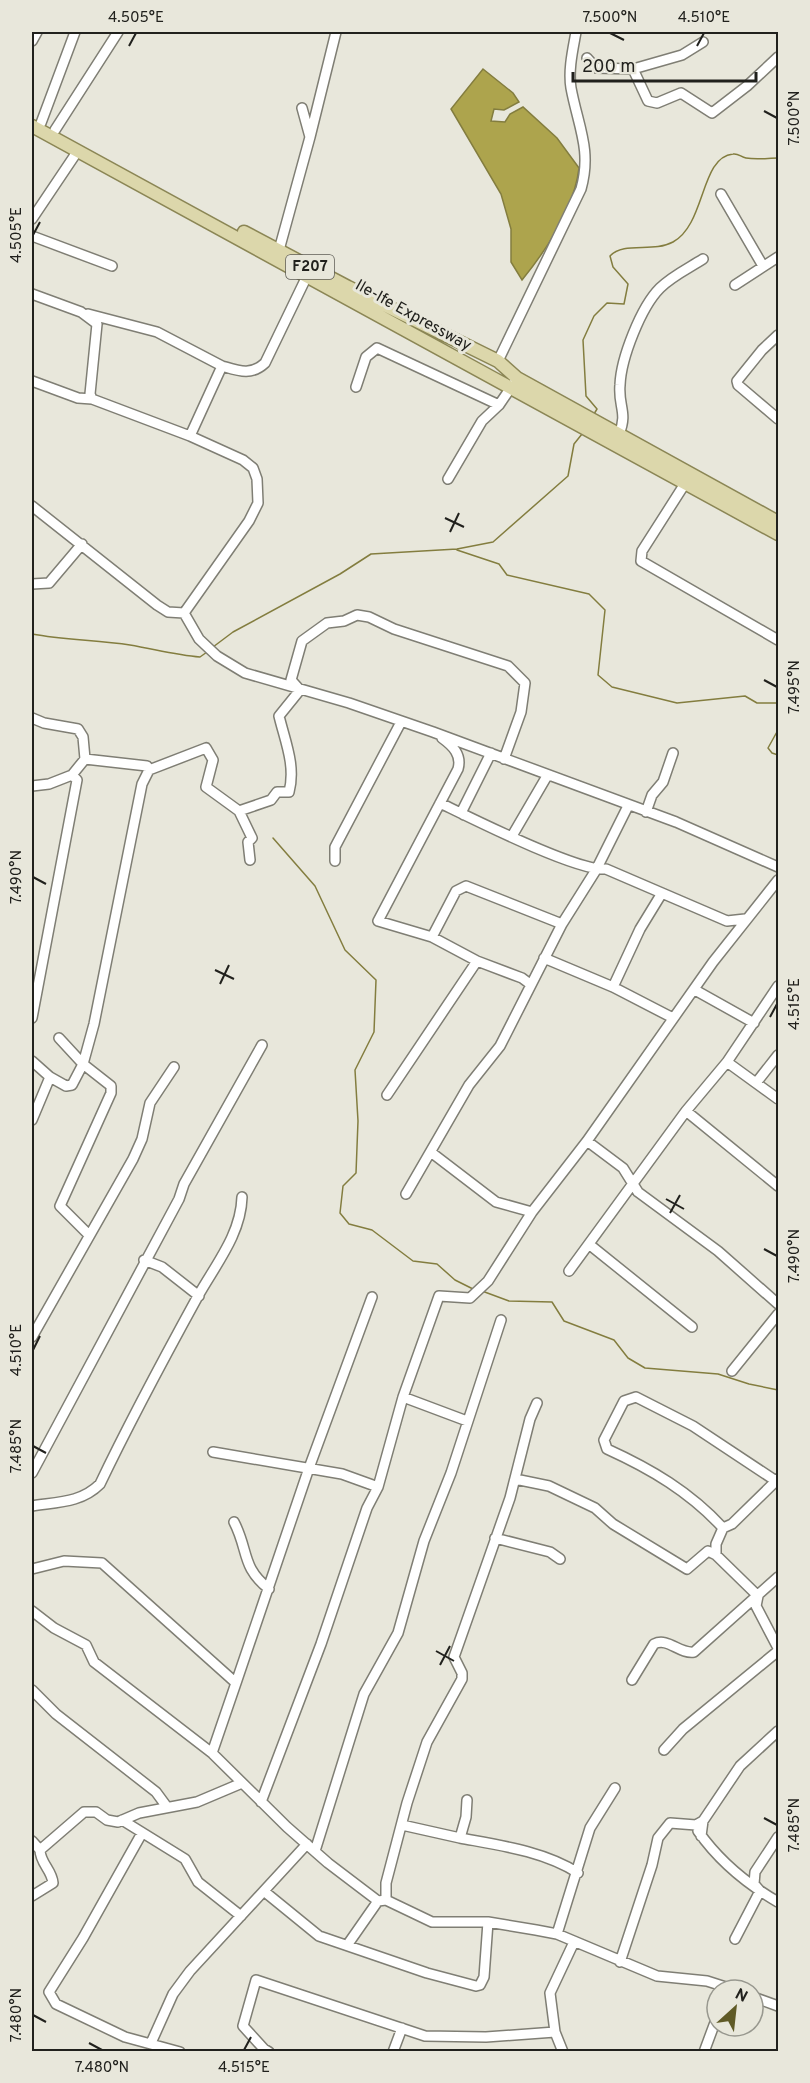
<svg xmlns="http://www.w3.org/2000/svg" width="810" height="2083" font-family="Overpass,sans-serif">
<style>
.water{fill:#ada44d;stroke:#837d3f;stroke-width:1.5}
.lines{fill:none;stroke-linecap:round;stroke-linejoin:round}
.stream{stroke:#837d3f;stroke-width:1.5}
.minor-casing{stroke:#7f7e74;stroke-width:12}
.major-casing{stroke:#8b8655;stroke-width:15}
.minor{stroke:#fff;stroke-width:9}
.major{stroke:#dcd7ab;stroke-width:12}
.ticks{fill:none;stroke:#21211d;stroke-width:2}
.labels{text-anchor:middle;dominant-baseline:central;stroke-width:6;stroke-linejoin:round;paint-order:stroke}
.shield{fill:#e8e7db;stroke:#5d5c56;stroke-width:1.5}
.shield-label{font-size:15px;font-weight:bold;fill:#21211d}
.street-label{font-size:16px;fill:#21211d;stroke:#e8e7db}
.neatline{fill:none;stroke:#21211d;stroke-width:2}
.ticks-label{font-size:15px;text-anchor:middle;fill:#21211d}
</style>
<rect width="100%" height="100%" fill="#e8e7db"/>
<path class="water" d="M483,69l30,24 6,9 -15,8 -10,-1 -3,12 14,1 5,-8 13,-7 34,31 22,30c-5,41 -31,80 -57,112l-11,-18v-33l-10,-35 -50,-85z"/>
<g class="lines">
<path class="stream" d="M594,414l3,-5 -11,-13 -3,-56 11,-24 13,-13 17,1 4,-20 -15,-17 -3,-11c14,-15 43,-3 63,-14 33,-18 27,-85 60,-88 5,-1 8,3 13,4 11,2 22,0 32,0
M457,550l42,14 8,11 82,19 16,16 -7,65 14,12 65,16 68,-7 12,7h21
M32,634c32,6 66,6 98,11 24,4 46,10 70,12l7,-5
M213,647l20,-15 107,-58 31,-20 86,-5 36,-7 75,-66 6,-32 8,-10
M778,730l-10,18 4,5 6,2
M273,838l42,48 30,64 31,30 -2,52 -19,38 3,51 -2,52 -13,13 -3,27 9,11 23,6 41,31 24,3 18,16 20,10
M482,1291l27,10 43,1 12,19 50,19 14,18 17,10 73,6 31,10 29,6"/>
<g class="minor-casing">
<path id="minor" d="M32,41l5,-9
M587,58l9,10 37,1 49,-14 21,-13
M633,69l15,32 9,2 24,-10 31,20 35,-27 31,-29
M41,123l34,-91
M55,130l63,-98
M310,137l26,-105
M721,194l42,72
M32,219l45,-67
M32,236l80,30
M279,250l31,-113 -8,-29
M735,285l43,-28
M32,294l49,18 16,12 -7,70 2,5 98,37 53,24 10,8 4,11 1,24 -9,18 -65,92
M88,314l69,18 65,34
M778,335l-16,15 -25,31 1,4 40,34
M498,361l83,-172c11,-39 -3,-63 -10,-101 -3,-18 2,-39 5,-56
M32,381l46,17 14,1
M356,387l10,-30 11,-9 122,57
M619,434c9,-21 -1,-28 1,-49 1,-27 21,-78 40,-97 12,-12 29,-20 43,-29
M190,436l32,-70c17,5 29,10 43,-3l42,-87
M448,479l34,-58 17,-16 15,-22
M686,482l-44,69 -1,10 137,79
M32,506l125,99 11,7 16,1 15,26 18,17 28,17 104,30 84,29 243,90 102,45
M32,584l17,-1 33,-39
M32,718l12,5 34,6 5,8 2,22 -13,16
M442,738c11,8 20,17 16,31l-80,152 54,16 45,24 45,17 8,6
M85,759l62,7 2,4
M32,786l17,-2 23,-9 5,5 -45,238
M440,803c31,15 138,69 166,66l121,52 18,-2
M239,811l13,27 -4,4 2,18
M646,812l6,-17 11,-13 10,-29
M464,815l-3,-2 30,-60
M512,836l35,-60
M335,861v-14l66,-125
M432,937l24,-46 10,-5 96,38
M544,958l69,29 60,31
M613,987l27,-58 22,-36
M695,990l59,33
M59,1038l24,26 28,22v7l-51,113 29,29
M32,1061l18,16 -18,43
M727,1062l51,37
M50,1077l16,9 6,-1 11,-21 11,-40 48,-240 7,-14 57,-22 7,12 -7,27 33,24 32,-11 6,-8h12c7,-26 -4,-51 -10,-76l21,-26 -9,-10 11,-39 25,-18 17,-2 13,-6 12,2 25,12 114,37 17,17 -4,29 -17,47
M756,1083l22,-28
M387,1095l90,-134
M686,1111l92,75
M587,1141l36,27 15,24 80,59 60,53
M432,1153l64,49 36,10
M406,1194l63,-109 31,-39 62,-122 34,-54 32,-64
M590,1245l102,82
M144,1260l18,7 37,29
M569,1271l117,-160 41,-49 51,-76
M32,1337l101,-178 9,-20 8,-36 24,-36
M732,1371l46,-57
M403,1397l64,24
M213,1452l129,22 36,13 -11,21 -46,136 -60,158
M32,1473l147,-274 5,-15 78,-139
M515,1479l34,7 46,22 18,16 74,45 21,-18 8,4 42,41 -2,10 22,42
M378,1487l25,-90 36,-101 31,2 18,-17 44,-69 55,-71 126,-179 65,-82
M32,1506c25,-4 49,-3 68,-22 30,-63 64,-126 98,-188 18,-32 43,-62 44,-99
M234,1522c15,29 7,45 35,67
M723,1528l9,-4 46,-45
M495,1538l55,14 10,7
M716,1555v-11l7,-16c-33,-36 -72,-59 -116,-79l-3,-9 20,-39 12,-4 57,29 83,55
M32,1569l32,-8 38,2 134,120 73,-215 63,-171
M32,1611l22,17 32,17 8,17 118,91 75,74 41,36 50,38 8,-1 46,22h56l48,8 21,4 100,42 50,5 28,9
M632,1680l22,-36c14,-7 25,10 40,8l84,-75
M32,1690l24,24 100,78 11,15
M664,1750l19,-21 95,-78
M212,1753l24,-70
M467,1800l-1,17 -6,21c38,7 84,13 118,35
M122,1820l63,39 13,23 43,34
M402,1825l58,13
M698,1831c21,30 49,53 80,71
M142,1833l-59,105 -34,54 7,12 69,33 55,15
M701,1836l2,-15 37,-55 38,-35
M32,1841l8,9c0,13 12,20 13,33l-21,13
M40,1850l44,-38h12l11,8 11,2 21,-9 58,-11 45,-19
M315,1851l49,-157 34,-61 26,-92 27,-68 50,-153
M265,1892l54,44 108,37 49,13 4,-1 4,-8 4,-55
M386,1900v-17l21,-80 20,-61 35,-63v-6l-8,-16 56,-159 20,-79 7,-16
M557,1934l33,-106 25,-40
M735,1939l25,-48 -6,-7 1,-12 23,-35
M348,1944l30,-43
M620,1962l32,-97 6,-27 12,-15 26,2 7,-4
M753,1997l25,9
M151,2043l22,-49 17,-23 117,-127
M269,2052l-5,-3 -21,-23 13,-46 169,56 61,1 69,-5
M393,2052l9,-24
M563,2052l-8,-20 -5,-39 24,-51
M704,2052l13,-35"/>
</g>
<g class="major-casing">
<path id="major" d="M32,126l746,408
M244,232l104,55 150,74 19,17 261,144"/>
</g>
<use href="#minor" class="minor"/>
<use href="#major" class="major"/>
</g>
<path class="ticks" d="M610,33l14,7M129,46l7,-13M697,46l7,-13M764,111l13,7M33,235l7,-13M445,518l19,9M450,532l9,-19M764,680l13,7M33,877l13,7M215,970l19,9M220,984l9,-19M770,1017l7,-13M666,1199l18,10M670,1213l10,-18M764,1249l13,7M33,1350l7,-14M33,1446l13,7M436,1651l18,10M440,1665l10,-19M764,1818l13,7M33,2015l13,7M89,2043l13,7M244,2050l7,-13"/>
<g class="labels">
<rect class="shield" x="286" y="255" width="48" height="24" rx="4.5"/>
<g class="shield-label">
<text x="310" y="267">F207</text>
</g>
<g class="street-label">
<text transform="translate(413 316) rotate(29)">Ile-Ife Expressway</text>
</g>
</g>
<rect width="810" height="2083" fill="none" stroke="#e8e7db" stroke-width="66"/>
<g transform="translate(735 2008) rotate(27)"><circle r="28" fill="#e8e7db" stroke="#98988f" stroke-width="1.5"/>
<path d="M0-4.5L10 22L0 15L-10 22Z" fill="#5f5a26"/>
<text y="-9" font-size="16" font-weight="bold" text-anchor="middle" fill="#21211d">N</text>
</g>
<path d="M573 72v9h183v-9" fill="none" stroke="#21211d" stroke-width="3"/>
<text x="582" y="72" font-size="18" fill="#21211d" stroke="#e8e7db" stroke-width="4.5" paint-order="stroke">200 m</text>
<rect x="33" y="33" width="744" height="2017" class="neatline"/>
<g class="ticks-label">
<text x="136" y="22">4.505°E</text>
<text x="610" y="22">7.500°N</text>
<text x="704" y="22">4.510°E</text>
<text transform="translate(794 118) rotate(-90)" y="5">7.500°N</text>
<text transform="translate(16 235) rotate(-90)" y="5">4.505°E</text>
<text transform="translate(794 687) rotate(-90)" y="5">7.495°N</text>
<text transform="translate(16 877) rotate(-90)" y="5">7.490°N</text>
<text transform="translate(794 1004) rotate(-90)" y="5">4.515°E</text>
<text transform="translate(794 1256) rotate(-90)" y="5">7.490°N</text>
<text transform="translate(16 1350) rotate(-90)" y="5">4.510°E</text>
<text transform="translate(16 1446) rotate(-90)" y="5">7.485°N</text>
<text transform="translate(794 1825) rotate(-90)" y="5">7.485°N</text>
<text transform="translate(16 2015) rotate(-90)" y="5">7.480°N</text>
<text x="102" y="2072">7.480°N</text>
<text x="244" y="2072">4.515°E</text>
</g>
</svg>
